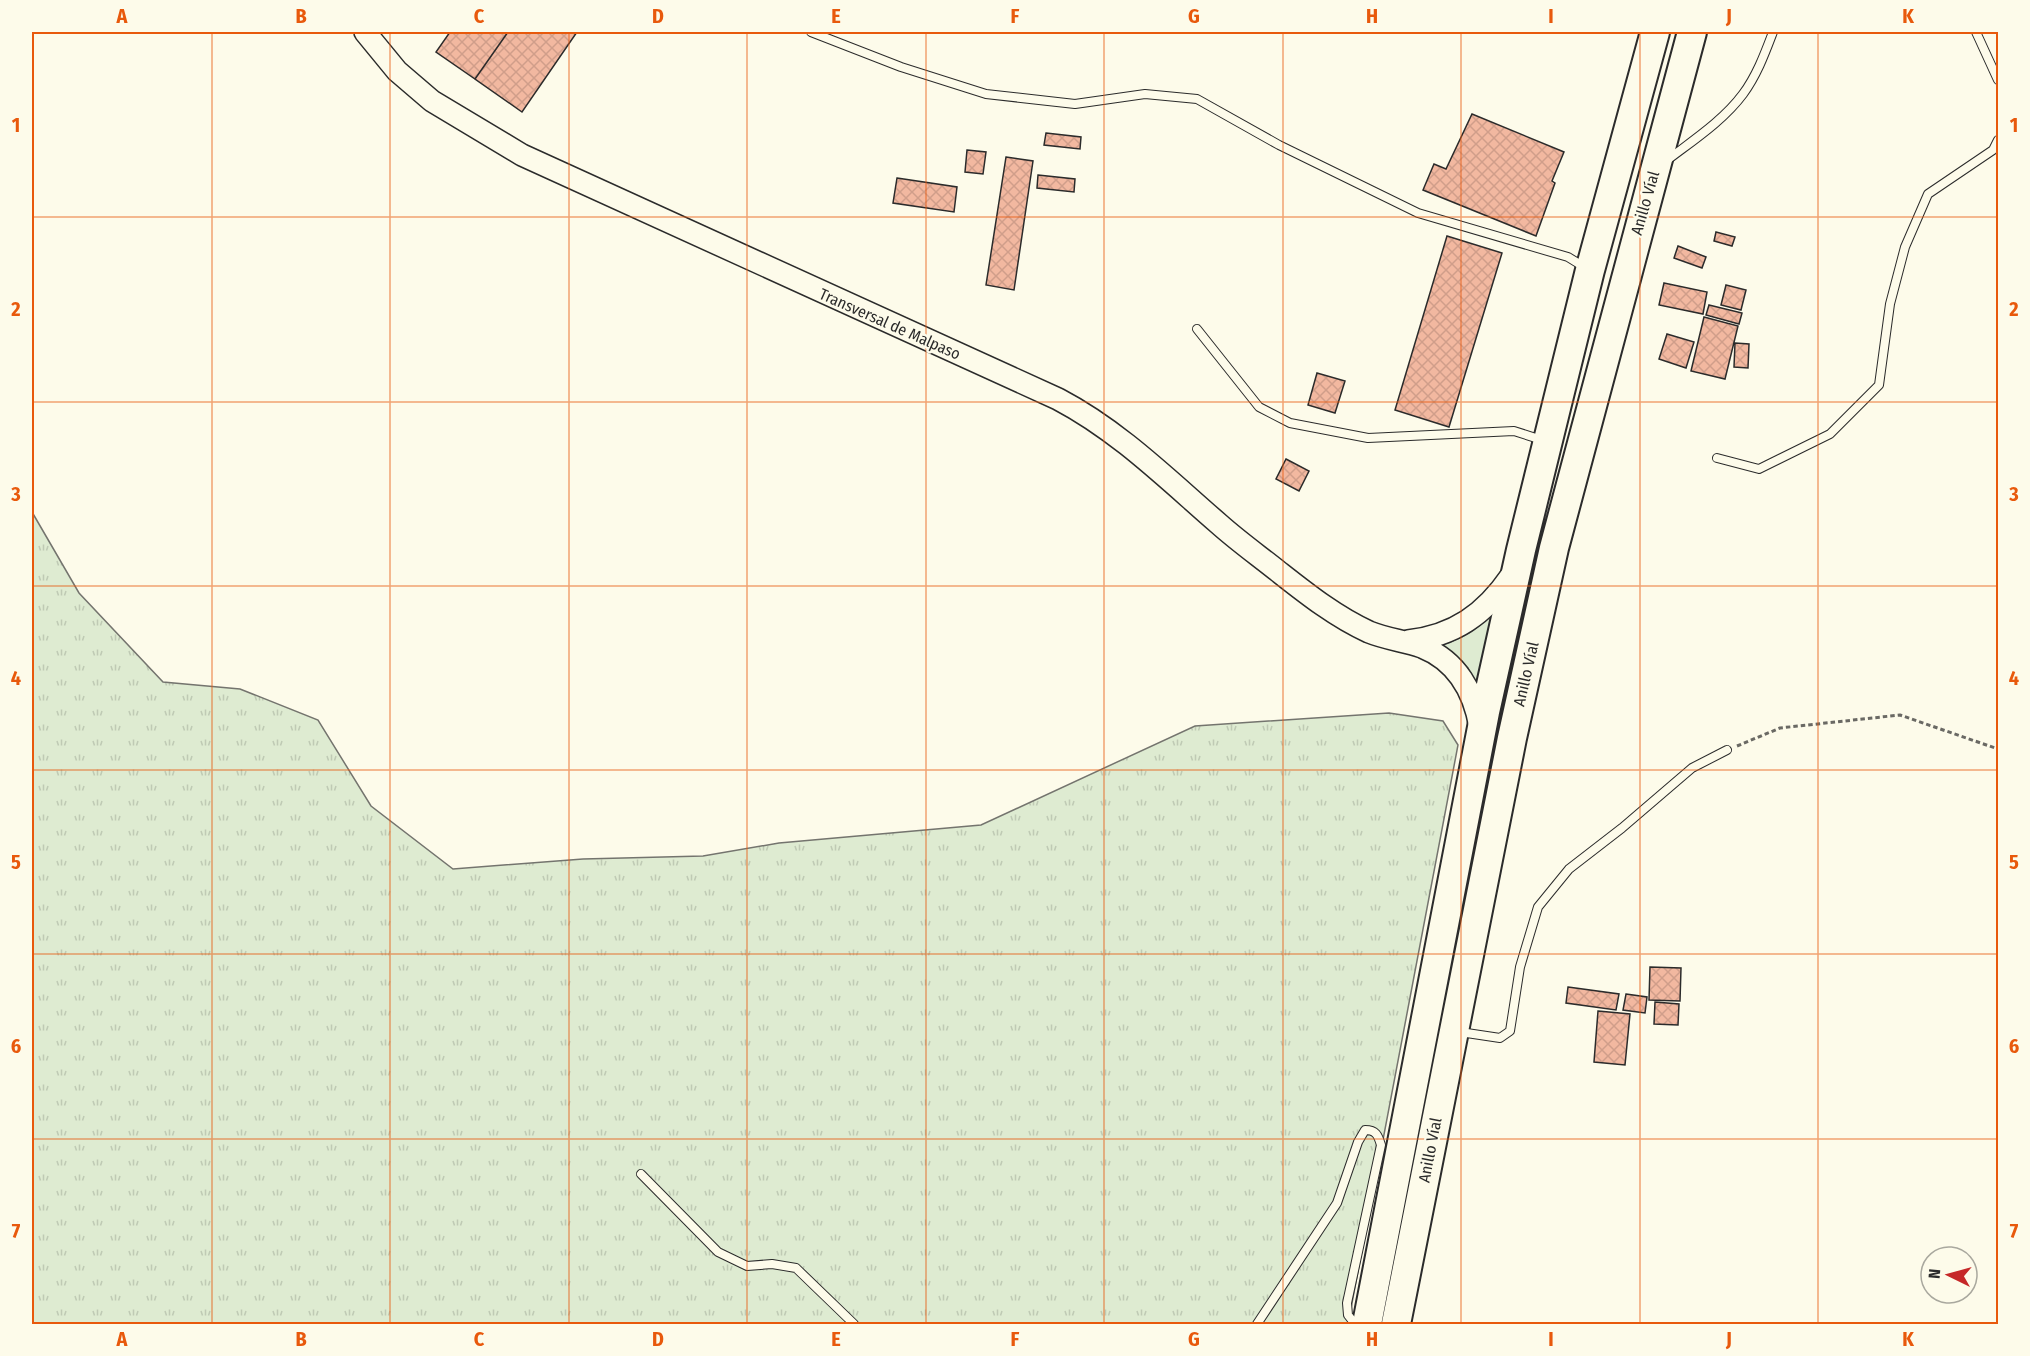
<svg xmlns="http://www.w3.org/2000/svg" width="2030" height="1356" font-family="'Fira Sans Condensed',sans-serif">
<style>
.grass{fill:url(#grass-tufts);stroke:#74746e;stroke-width:1.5}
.garden{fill:#deebd1;stroke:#74746e;stroke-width:1.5}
.building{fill:url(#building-cross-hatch);stroke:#2b2b2b;stroke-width:1.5}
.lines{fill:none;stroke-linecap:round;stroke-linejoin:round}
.lane-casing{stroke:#2b2b2b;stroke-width:10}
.secondary-casing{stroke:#2b2b2b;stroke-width:24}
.highway-casing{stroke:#2b2b2b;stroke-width:32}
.path{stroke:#6a6964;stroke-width:3;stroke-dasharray:4.5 3;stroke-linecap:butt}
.lane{stroke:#fdfbea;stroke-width:8}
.secondary{stroke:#fdfbea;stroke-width:21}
.highway{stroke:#fdfbea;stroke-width:28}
.grid{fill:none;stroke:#e8590c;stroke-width:1.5;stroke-opacity:0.55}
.labels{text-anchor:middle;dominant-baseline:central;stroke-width:4.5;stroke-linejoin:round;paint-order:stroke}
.street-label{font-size:16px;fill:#2b2b2b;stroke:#fdfbea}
.neatline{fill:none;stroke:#e8590c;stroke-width:2}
.grid-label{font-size:20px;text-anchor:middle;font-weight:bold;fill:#e8590c}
</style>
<defs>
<pattern id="grass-tufts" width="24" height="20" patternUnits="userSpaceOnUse" patternTransform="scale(1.5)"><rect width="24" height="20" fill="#deebd1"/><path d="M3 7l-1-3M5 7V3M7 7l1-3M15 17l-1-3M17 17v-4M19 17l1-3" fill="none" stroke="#bfcab4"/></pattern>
<pattern id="building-cross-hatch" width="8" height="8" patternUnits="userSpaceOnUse" patternTransform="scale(1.5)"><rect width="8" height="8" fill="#f2b8a0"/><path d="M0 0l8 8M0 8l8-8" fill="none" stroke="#d09e8a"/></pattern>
</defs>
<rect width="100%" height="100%" fill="#fdfbea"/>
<path class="grass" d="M32,512l47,81 84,89 77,7 78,31 53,86 82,63 130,-10 120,-3 76,-13 202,-18 214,-99 194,-13 54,8 15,24 -110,579h-1316z"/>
<path class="garden" d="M1505,591l-26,106 -11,-29 -30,-22c38,-11 46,-22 67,-55z"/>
<path class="building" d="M450,32h58l-33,47 -39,-27z
M508,32h69l-55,80 -47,-33z
M1472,114l92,38 -12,29 3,2 -19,53 -113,-46 11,-26 12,5z
M1046,133l35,4 -1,12 -36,-4z
M967,150l19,2 -3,22 -18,-2z
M1006,157l27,4 -19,129 -28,-5z
M1038,175l37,4 -1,13 -37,-4z
M897,178l60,9 -3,25 -61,-9z
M1716,232l19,5 -3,9 -18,-5z
M1447,236l55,17 -53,174 -54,-17z
M1678,246l28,11 -4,11 -28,-10z
M1664,283l43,9 -4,22 -44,-9z
M1726,285l20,5 -5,20 -20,-5z
M1709,305l33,8 -3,11 -33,-9z
M1704,317l34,9 -13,53 -34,-8z
M1667,334l27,8 -8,26 -27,-9z
M1735,343l14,1 -1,24 -14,-1z
M1317,373l28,8 -10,32 -27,-8z
M1286,459l23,12 -10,20 -23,-12z
M1650,967l31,1 -1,33 -31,-1z
M1568,987l51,7 -3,16 -50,-7z
M1626,994l21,3 -2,16 -22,-3z
M1655,1002l24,2 -1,21 -24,-1z
M1598,1011l32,3 -5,51 -31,-3z"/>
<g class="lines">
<g class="lane-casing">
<path id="lane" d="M811,32l90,35 85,27 89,10 70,-10 52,5 82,46 139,68 150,44 18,11
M1976,32l22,48
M1666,161c26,-20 57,-40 77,-67 14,-19 22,-41 30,-62
M1197,329l62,78 31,16 78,15 146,-7 28,9
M1717,458l42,11 71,-35 49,-49 11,-81 15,-57 23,-53 65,-44 5,-10
M1460,1032l40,6 10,-7 10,-64 18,-60 31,-38 53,-41 70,-60 35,-18
M641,1174l77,78 29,14 25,-2 24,4 58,56
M1257,1324l80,-121 21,-61 7,-12c11,0 13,5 16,15l-34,158 1,12 7,9"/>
</g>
<g class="secondary-casing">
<path id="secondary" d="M365,32l32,39 35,30 90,54 536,244c61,32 109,80 161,125 19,17 40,32 60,48 28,22 57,45 90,60 17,7 36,9 53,15 35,14 52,45 58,80
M1408,641c46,-5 77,-27 103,-65"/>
</g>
<g class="highway-casing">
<path id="highway" d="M1367,1324l118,-612 36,-162 69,-280 65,-238
M1396,1324l116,-586 42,-190 138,-516"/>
</g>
<path class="path" d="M1737,746l43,-18 120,-13 98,34"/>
<use href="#lane" class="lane"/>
<use href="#secondary" class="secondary"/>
<use href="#highway" class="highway"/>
</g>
<path class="grid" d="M212,32v1292M390,32v1292M569,32v1292M747,32v1292M926,32v1292M1104,32v1292M1283,32v1292M1461,32v1292M1640,32v1292M1818,32v1292M32,217h1966M32,402h1966M32,586h1966M32,770h1966M32,954h1966M32,1139h1966"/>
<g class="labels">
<g class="street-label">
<text transform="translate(1645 203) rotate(-74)">Anillo Víal</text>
<text transform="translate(890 324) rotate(24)">Transversal de Malpaso</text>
<text transform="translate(1526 674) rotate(-77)">Anillo Víal</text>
<text transform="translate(1430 1150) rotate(-79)">Anillo Víal</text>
</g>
</g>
<rect width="2030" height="1356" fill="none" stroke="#fdfbea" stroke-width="66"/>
<g transform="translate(1949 1275) rotate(275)"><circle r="28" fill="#fdfbea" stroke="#a9a89e" stroke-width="1.5"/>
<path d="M0-4.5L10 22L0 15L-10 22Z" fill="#c62828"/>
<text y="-9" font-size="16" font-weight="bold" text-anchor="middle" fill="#2b2b2b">N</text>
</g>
<rect x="33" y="33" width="1964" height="1290" class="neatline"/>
<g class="grid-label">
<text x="122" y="23">A</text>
<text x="301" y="23">B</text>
<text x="479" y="23">C</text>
<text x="658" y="23">D</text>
<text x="836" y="23">E</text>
<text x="1015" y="23">F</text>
<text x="1194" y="23">G</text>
<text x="1372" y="23">H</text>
<text x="1551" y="23">I</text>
<text x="1729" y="23">J</text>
<text x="1908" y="23">K</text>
<text x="16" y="132">1</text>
<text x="2014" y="132">1</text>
<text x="16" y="316">2</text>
<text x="2014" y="316">2</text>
<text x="16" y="501">3</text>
<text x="2014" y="501">3</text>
<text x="16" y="685">4</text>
<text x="2014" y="685">4</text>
<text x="16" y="869">5</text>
<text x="2014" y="869">5</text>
<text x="16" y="1053">6</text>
<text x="2014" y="1053">6</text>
<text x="16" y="1238">7</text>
<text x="2014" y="1238">7</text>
<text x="122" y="1346">A</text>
<text x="301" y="1346">B</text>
<text x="479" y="1346">C</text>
<text x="658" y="1346">D</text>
<text x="836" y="1346">E</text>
<text x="1015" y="1346">F</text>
<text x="1194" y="1346">G</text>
<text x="1372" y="1346">H</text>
<text x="1551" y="1346">I</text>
<text x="1729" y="1346">J</text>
<text x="1908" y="1346">K</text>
</g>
</svg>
